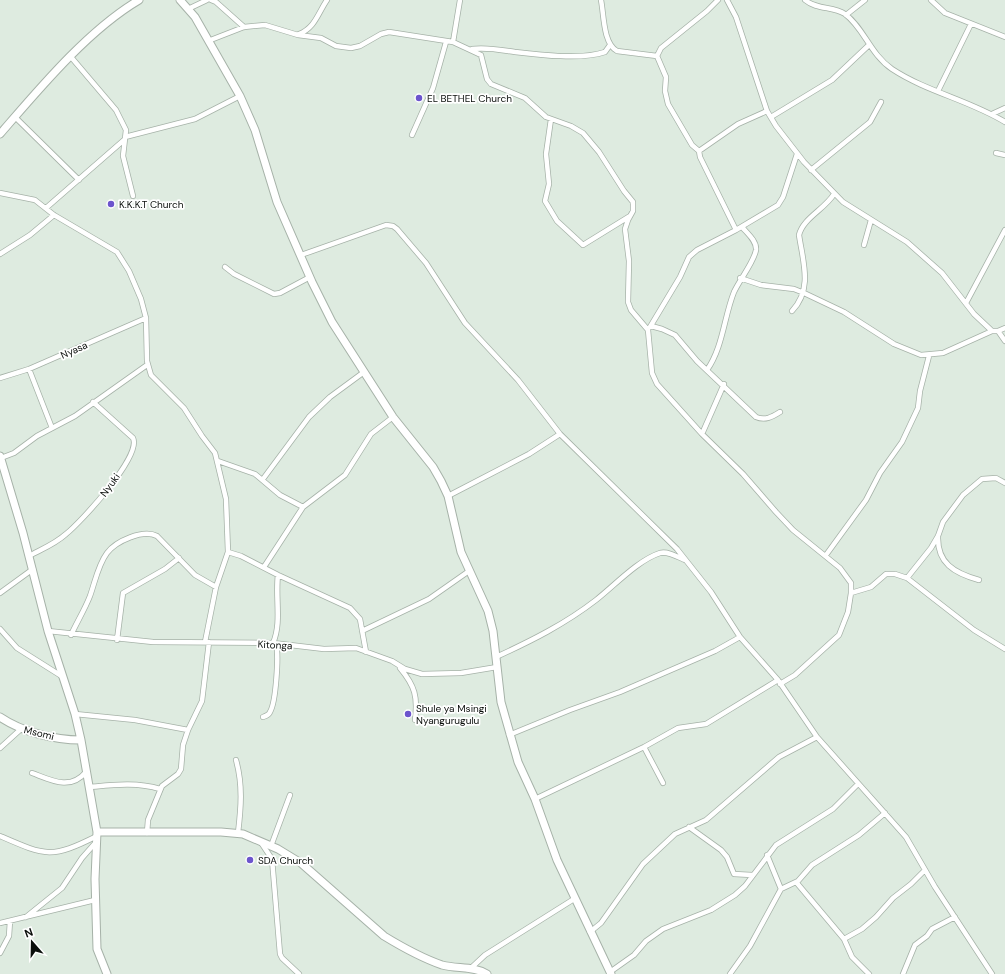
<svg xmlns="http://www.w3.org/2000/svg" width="1005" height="974" font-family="'DM Sans',sans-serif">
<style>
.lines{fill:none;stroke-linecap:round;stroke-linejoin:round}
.street-casing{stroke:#a6b2a8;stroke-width:6}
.secondary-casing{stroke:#a6b2a8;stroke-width:9}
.street{stroke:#fff;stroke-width:4.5}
.secondary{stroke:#fff;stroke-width:7}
.poi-dot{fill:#6c54cd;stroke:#fff;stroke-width:1.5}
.labels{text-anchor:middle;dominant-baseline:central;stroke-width:3.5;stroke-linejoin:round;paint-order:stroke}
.poi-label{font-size:10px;fill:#0a0e0b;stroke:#fff;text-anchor:start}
.street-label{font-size:10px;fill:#0a0e0b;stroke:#fff}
</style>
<rect width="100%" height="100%" fill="#deebe0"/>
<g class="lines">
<g class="street-casing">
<path id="street" d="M211,0l5,2 28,25
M601,0c3,15 2,43 16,51l40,5
M727,0l9,17 31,94 9,15 28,36 39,40 64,40 35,31 32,41 18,17h6l7,-3
M805,0c12,10 28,6 40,14 19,14 25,40 47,55 35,23 77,31 113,53
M931,0l14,13 60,24
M188,9l19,-9
M846,15l19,-15
M299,34c16,-6 19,-21 28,-34
M208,41l36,-14 21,-2 33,10 23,3 15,8 15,2 9,-2 21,-12 8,-2 64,10 28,13 6,24 4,5 34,14 21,19 25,9 12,7 16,19 25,39 9,11v9l-5,9 -3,9 4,32 -1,41 3,8 17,20 4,43 5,11 45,50 41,40 33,38 17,18 47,38 11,15v10l-3,19 -9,23 -44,40 -15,9
M453,42l7,-42
M472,49c15,-2 29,1 43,3 25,3 67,8 90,0l5,-7
M71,57l45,53 10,20 -3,26 10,40
M938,91l33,-67
M767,111l-29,13 -39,27 1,6 36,73 42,-25 5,-8 14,-43
M992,114l13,-6
M15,117l64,63
M771,117l61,-37 37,-35
M551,119l-5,35 3,30 -4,17 12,20 26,24 47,-29
M412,135l21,-47 13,-46
M125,137l70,-18 45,-23
M699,151l-7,-6 -24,-41 -3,-13 1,-14 -9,-21 4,-8 46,-37 11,-11
M996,153l9,2
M811,170l59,-48 11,-20
M0,193l35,7 19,15 63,37 12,19 12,28 5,19 1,43 4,14 33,33 18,28 13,17 11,46 2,53 -12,35 -11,55
M46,208l78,-68
M864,245l7,-25
M0,254l30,-19 24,-20
M301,255l85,-30 7,1 4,3 29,34 39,60 53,57 42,54 117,115 34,43 29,45 38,43 39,57 89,100 29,50 57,87
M225,267l9,7 40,20 6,-1 30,-16
M740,278l21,7 33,4 10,4 40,19 50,32 27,11 22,-2 49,-22
M966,303l39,-73
M792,311c21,-22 11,-49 7,-76 4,-17 26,-26 35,-41
M651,326l11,3 13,6 22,26 59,56c9,4 16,0 24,-5
M650,327l30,-50 9,-20 8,-7 39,-20
M998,331l7,10
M29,369l23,59
M707,370c16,-23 17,-53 27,-78 6,-13 20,-30 22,-42 1,-9 -9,-17 -14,-23
M0,378l29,-9 117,-51
M702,434l22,-50
M1,458l13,-5 23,-17 38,-20 72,-51
M218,461l37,13 25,21 23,12
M263,479l46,-62 21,-20 34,-25
M448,496l81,-42 31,-20
M938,536c-1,27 16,37 41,44
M228,552l13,4 37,19 72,33 10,11 6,33
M826,555l40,-55 14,-27 22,-31 16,-34 2,-17 9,-35
M29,556c13,-7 26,-12 37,-22 15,-12 76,-78 67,-96l-40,-36
M264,567l39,-60 42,-32 26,-41 22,-17
M907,578l24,-30 7,-12 5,-14 20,-27 19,-16 14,-1 9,5
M0,593l33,-24
M851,593l20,-6 15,-13h9l12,4 67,52 31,19
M0,629l17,19 46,29
M48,631l105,11 120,1 51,6 32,-1 36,13 13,8 17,5 39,-1 36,-6
M362,631l67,-32 40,-28
M71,635c6,-13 14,-26 19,-39 5,-14 8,-31 17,-43 9,-12 36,-24 50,-17l38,39 21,12
M117,640l6,-47 42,-24 14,-11
M273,643c9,-20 2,-46 5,-68
M496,657c35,-16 69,-33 100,-57 18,-14 42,-40 64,-47 8,-2 18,4 25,7
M400,668c15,18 18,29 15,52
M75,714l60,6 53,10
M263,717c3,-1 6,-2 7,-5 6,-10 9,-57 6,-68
M509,735l61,-25 50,-18 95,-41 25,-14
M644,747l19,36
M0,748l21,-19
M236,760c7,25 5,48 2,73
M32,773c19,7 38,18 54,-1
M89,787c24,-2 47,-5 71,2
M535,799l109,-52 34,-19 28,-4 72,-44
M689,827l32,23 6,7 7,17 18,1
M147,833l1,-13 14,-34 16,-12 3,-5 2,-24 5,-15 14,-29 7,-59
M0,836c46,20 51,23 97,0
M262,844l10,15 8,95 2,4 17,16
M271,846l19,-51
M767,855l14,34
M796,882l48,57 8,18 17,17
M26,917l36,-29 20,-30 15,-17
M0,923l95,-23
M590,932l11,-9 42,-59 32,-30 31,-14 73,-63 38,-20
M844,939l18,-10 14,-12 17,-19 18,-14 14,-14
M0,953l9,-17 1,-15
M470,969l15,-14 89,-56
M610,972l24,-17 12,-14 17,-12 48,-19 24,-15 10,-9 31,-41 57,-36 25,-25
M730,974l20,-28 31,-57 17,-8 14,-16 47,-30 26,-22
M903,974l12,-29 12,-9 5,-7 23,-12"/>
</g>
<g class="secondary-casing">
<path id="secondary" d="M180,0l15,17 45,79 15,34 22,72 35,80 20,40 61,95 40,50 8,14 7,15 13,56 27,59 5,20 8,71 17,60 17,37 22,61 54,114
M0,134c39,-45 88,-104 139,-134
M0,456l23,77 25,98 27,83 6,26 16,92 -2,47 2,70 10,25
M0,717c22,15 54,23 81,23
M97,832h124l22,2 35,15 23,14 83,73c18,11 38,22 58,29 15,4 32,1 45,9"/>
</g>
<use href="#street" class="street"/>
<use href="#secondary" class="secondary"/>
</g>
<g class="poi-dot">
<circle cx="419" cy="98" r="4"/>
<circle cx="111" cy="204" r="4"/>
<circle cx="408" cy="714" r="4"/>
<circle cx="250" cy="860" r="4"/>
</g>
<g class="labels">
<g class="poi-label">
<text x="427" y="98">EL BETHEL Church</text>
<text x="119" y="204">K.K.K.T Church</text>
<text x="416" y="708">Shule ya Msingi<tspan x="416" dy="12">Nyangurugulu</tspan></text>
<text x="258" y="860">SDA Church</text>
</g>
<g class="street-label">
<text transform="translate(74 350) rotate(-24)">Nyasa</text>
<text transform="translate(110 485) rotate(-54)">Nyuki</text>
<text transform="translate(275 645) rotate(3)">Kitonga</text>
<text transform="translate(39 733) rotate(14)">Msomi</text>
</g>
</g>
<g transform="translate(32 942) rotate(340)" stroke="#ffffff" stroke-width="3" paint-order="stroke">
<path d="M0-3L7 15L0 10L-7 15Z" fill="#0a0e0b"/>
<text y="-6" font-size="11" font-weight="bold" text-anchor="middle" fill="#0a0e0b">N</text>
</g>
</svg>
